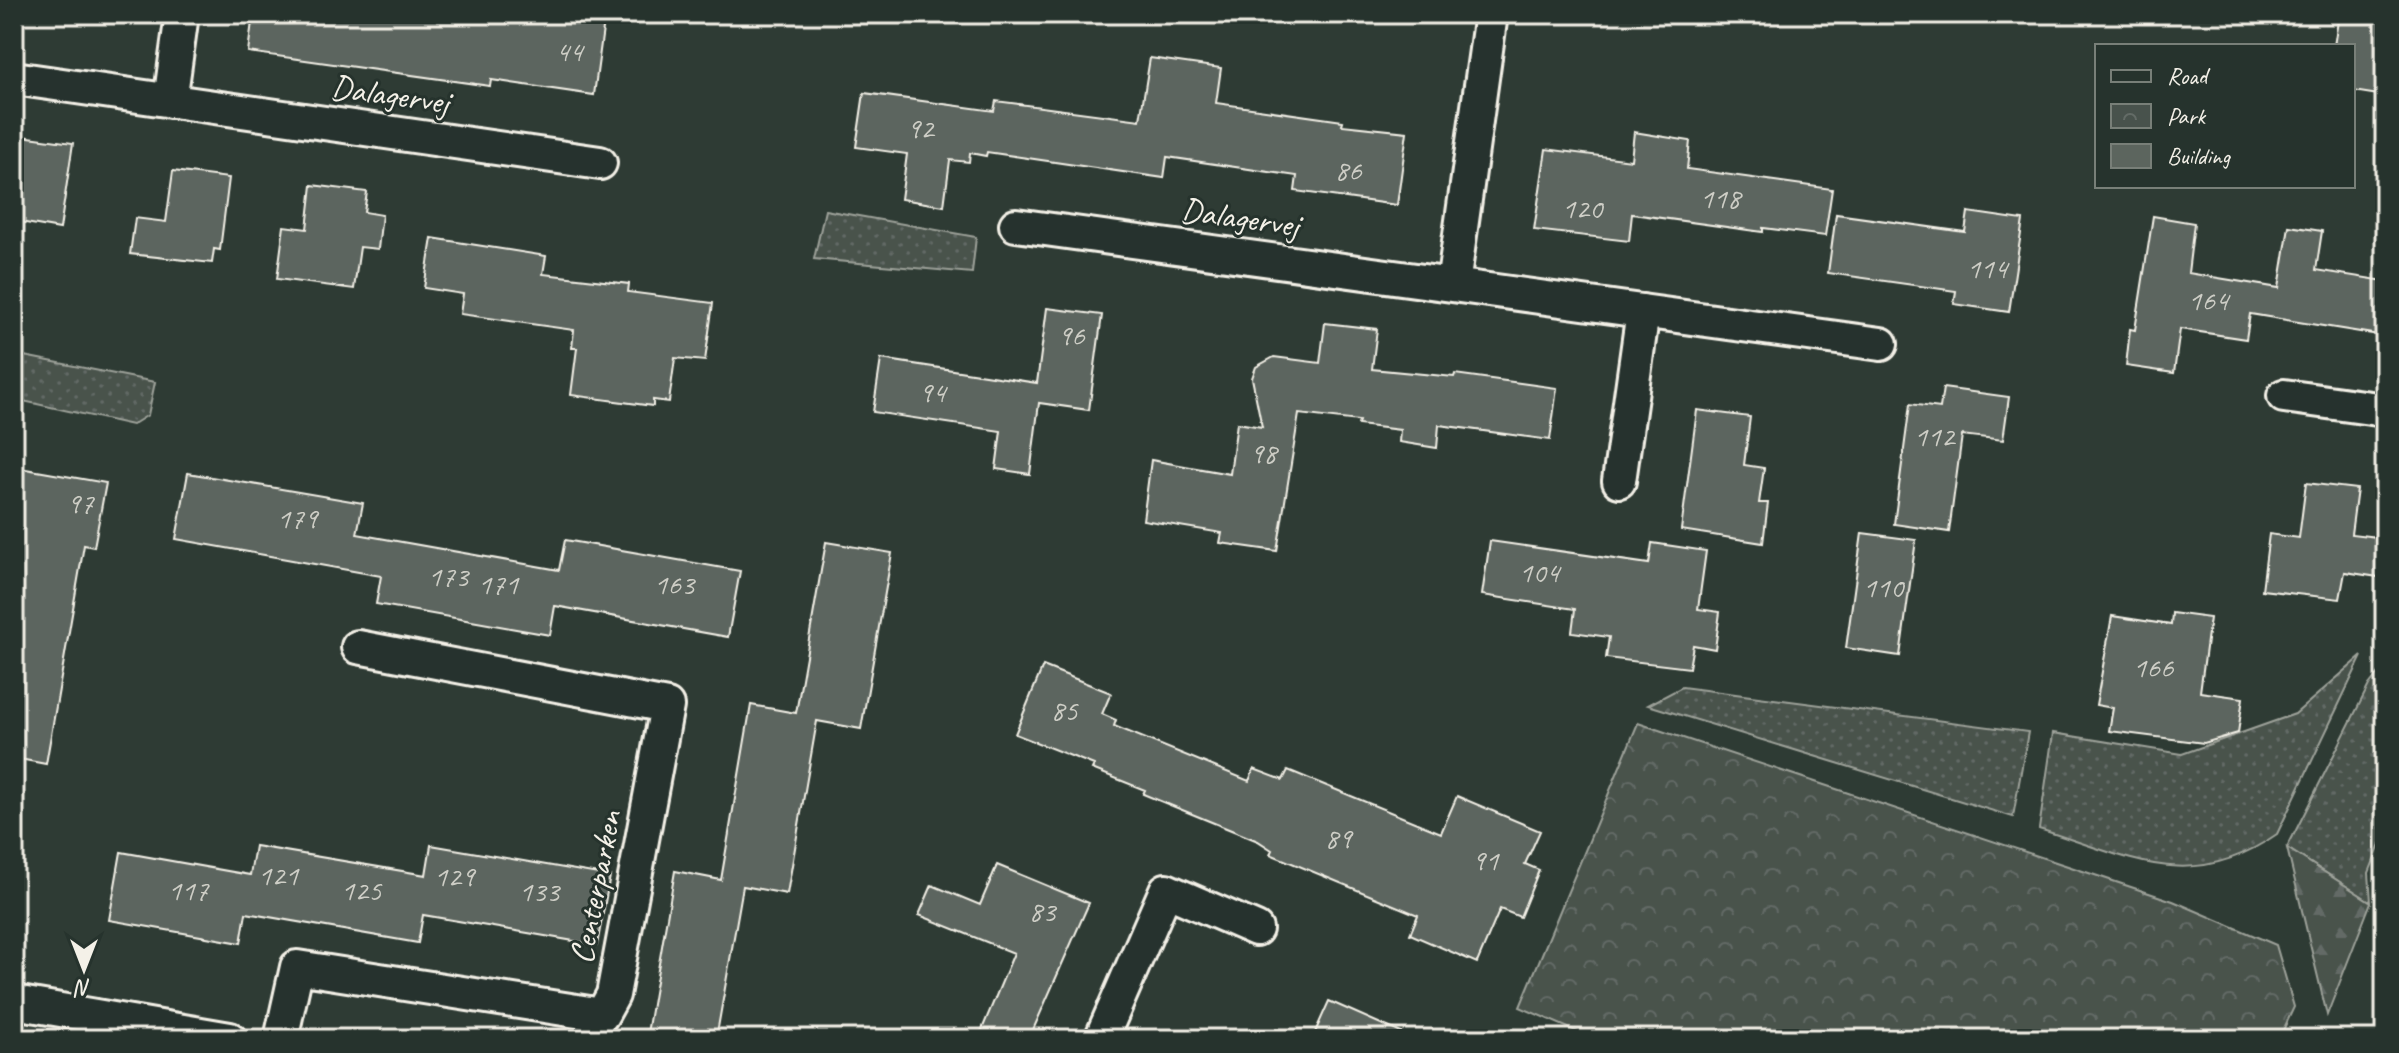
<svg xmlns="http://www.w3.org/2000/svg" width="2399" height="1053" font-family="Caveat,sans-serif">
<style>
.grass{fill:url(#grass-dots);stroke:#9ea29a;stroke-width:2}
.forest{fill:url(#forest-firs);stroke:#9ea29a;stroke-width:2}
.park{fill:url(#park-crowns);stroke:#9ea29a;stroke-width:2}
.building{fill:#5c655e;stroke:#f4f1e8;stroke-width:2}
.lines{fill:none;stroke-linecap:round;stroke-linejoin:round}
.street-casing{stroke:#f4f1e8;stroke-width:38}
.street{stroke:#26332d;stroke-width:32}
.labels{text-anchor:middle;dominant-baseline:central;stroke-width:6;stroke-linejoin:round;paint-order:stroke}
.number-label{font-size:30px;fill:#cecec6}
.street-label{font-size:34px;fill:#f4f1e8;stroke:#26332d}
</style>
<defs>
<pattern id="grass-dots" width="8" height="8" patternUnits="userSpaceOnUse" patternTransform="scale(2)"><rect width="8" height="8" fill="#48524c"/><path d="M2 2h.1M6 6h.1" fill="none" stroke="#636b66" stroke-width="1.8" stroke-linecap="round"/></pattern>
<pattern id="forest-firs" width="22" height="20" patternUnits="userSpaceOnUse" patternTransform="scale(2)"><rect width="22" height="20" fill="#48524c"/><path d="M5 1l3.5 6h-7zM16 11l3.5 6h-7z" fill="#636b66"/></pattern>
<pattern id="park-crowns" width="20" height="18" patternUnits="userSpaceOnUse" patternTransform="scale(2)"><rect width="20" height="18" fill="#48524c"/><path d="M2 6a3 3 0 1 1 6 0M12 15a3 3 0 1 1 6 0" fill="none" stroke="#636b66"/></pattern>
</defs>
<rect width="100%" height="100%" fill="#2e3b34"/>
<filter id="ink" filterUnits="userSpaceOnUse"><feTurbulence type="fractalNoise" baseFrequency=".0125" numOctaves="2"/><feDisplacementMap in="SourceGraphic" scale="16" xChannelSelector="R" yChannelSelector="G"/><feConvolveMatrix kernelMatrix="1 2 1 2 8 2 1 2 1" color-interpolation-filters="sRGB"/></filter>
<g filter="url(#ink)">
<path class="grass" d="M825,210l151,27 -4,36 -158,-14z
M14,354l141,28 -7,33 -16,10 -118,-26z
M2362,656l-85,178c-87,61 -147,23 -238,-5l14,-96 129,21 113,-40z
M2385,665v167l-16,41 2,29 -84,-54 82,-163z
M1682,687l346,45 -15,85 -365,-112z"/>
<path class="forest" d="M2287,848l84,54 -44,113z"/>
<path class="park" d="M1638,723l535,178 103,44 18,62 -15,32h-685l-74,-32z"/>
<path class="building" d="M253,14h352l-11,81 -103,-15 -1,6 -242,-34z
M2339,14h46v82l-32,-5v-45h-19z
M1150,58l71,10 -5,35 127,18 -1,4 65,7 -10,73 -102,-14 2,-15 -130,-19 -3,21 -177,-26 -1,4 -16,-3 -1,9 -19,-2 -6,46 -43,-7 6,-45 -51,-7 8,-54 130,18 2,-10 144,19z
M1634,132l56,9 -3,28 145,20 -7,47 -62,-8v4l-131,-18 -3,27 -95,-11 12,-81 85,11z
M14,135l59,8 -13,86 -46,-8z
M173,171l56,7 -9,72 -6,-1 -2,14 -82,-9 5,-36 31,4z
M312,185l55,7 -3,20 18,3 -4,34 -18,-2 -6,42 -77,-10 7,-53 23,3z
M1968,212l55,8 -14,92 -55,-8 2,-13 -128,-18 8,-59 129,18z
M2153,216l41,7 -6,50 91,15 10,-62 33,5 -6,39 69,11v55l-135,-22 -4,25 -66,-10 -6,44 -48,-7 4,-37 5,1z
M432,238l114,18 -3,18 86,10 -1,8 85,11 -8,58 -30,-3 -6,44 -16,-2v6l-82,-11 6,-47h-5l2,-18 -114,-16 3,-20 -39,-6z
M1047,308l55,7 -13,95 -50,-7 -9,71 -34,-5 5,-38 -128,-19 8,-53 156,24z
M1325,323l52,6 -5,40 82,8 1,-3 102,14 -7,52 -111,-15 -2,23 -38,-6 1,-12 -42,-5 1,-4 -60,-7 -22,137 -57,-8 2,-10 -79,-13 8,-60 79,14 7,-51 25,4 -10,-49 4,-11 18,-10 46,6z
M1943,388l66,9 -6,43 -41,-5 -13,97 -55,-8 16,-120 30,4z
M1697,410l53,7 -6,48 20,3 -5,35h9l-5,40 -82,-13z
M14,467l92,16 -12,64 -10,-2 -38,219 -32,-6z
M188,473l175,30 -6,31 202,36 6,-30 175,31 -12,66 -173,-31 -5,29 -174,-31 5,-28 -205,-37z
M2306,483l51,6 -6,45 34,4v40l-40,-6 -5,27 -78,-9 7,-56 30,4z
M1862,533l54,7 -16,116 -54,-8z
M1490,541l159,23 3,-21 54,8 -8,58 22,3 -5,37 -22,-4 -4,23 -83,-10 3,-21 -37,-5 3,-23 -93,-14z
M826,542l66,11 -31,176 -44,-8 -30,173 -44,-8 -27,153h-70l29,-168 46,9 30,-175 45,8z
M2172,613l38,5 -10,74 43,6 -5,35 -34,10 -95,-12 4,-23 -17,-3 16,-89 59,9z
M1043,666l68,27 -9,21 14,6 -2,6 135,55 5,-12 29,11 5,-10 153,63 16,-37 83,35 -15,33 14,6 -19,47 -20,-8 -23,54 -67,-29 8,-19 -148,-61 2,-4 -14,-9 -115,-47 2,-4 -53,-21 2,-4 -79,-31z
M431,845l179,31 -13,69 -174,-30 -5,28 -172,-30 -5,30 -132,-23 12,-68 129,23 5,-29 171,29z
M997,865l92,38 -60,136h-51l36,-86 -95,-38 13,-30 48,20z
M1329,1001l86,38h-103z"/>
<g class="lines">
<g class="street-casing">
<path id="street" d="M14,78l586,85
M170,101l12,-87
M1016,225l865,119
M1453,285l38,-271
M2284,396l101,14
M1619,481l24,-170
M14,1002l216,37
M281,1039l16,-72 305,48 11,-20 54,-289 -309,-59
M1101,1039l65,-149 90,39"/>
</g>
<use href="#street" class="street"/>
</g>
</g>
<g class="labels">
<g class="number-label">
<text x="569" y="51">44</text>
<text x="920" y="128">92</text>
<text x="1348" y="170">86</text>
<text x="1720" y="198">118</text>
<text x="1582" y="208">120</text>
<text x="1987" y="268">114</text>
<text x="2208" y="300">164</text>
<text x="1071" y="335">96</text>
<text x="932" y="392">94</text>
<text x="1934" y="436">112</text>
<text x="1263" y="453">98</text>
<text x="80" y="503">97</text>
<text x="297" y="518">179</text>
<text x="1539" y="572">104</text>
<text x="448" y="576">173</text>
<text x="498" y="584">171</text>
<text x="674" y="584">163</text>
<text x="1883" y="587">110</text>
<text x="2153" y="667">166</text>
<text x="1064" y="710">85</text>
<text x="1338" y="838">89</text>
<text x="1485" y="860">91</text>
<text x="278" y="875">121</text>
<text x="454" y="876">129</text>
<text x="188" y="890">117</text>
<text x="361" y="890">125</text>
<text x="539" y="891">133</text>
<text x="1042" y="911">83</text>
</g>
<g class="street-label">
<text transform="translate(390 94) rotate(8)">Dalagervej</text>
<text transform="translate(1240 217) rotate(8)">Dalagervej</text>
<text transform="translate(595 887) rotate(-79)">Centerparken</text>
</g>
</g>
<rect width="2399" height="1053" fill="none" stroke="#26332d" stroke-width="48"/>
<rect x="24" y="24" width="2351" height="1005" fill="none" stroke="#f4f1e8" stroke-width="3" filter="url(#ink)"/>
<rect x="2095" y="44" width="260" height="144" fill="#26332d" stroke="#787f78" stroke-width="2"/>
<rect x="2111" y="70" width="40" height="12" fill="#26332d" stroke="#787f78" stroke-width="2"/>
<text x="2167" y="84" font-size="24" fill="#f4f1e8">Road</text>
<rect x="2111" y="104" width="40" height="24" fill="url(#park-crowns)" stroke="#787f78" stroke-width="2"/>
<text x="2167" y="124" font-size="24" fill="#f4f1e8">Park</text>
<rect x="2111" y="144" width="40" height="24" fill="#5c655e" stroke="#787f78" stroke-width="2"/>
<text x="2167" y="164" font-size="24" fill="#f4f1e8">Building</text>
<g transform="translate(84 969) rotate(180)" stroke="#26332d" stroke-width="6" paint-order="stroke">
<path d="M0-6L14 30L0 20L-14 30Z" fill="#f4f1e8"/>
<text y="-12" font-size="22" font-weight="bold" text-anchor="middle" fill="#f4f1e8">N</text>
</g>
</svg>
